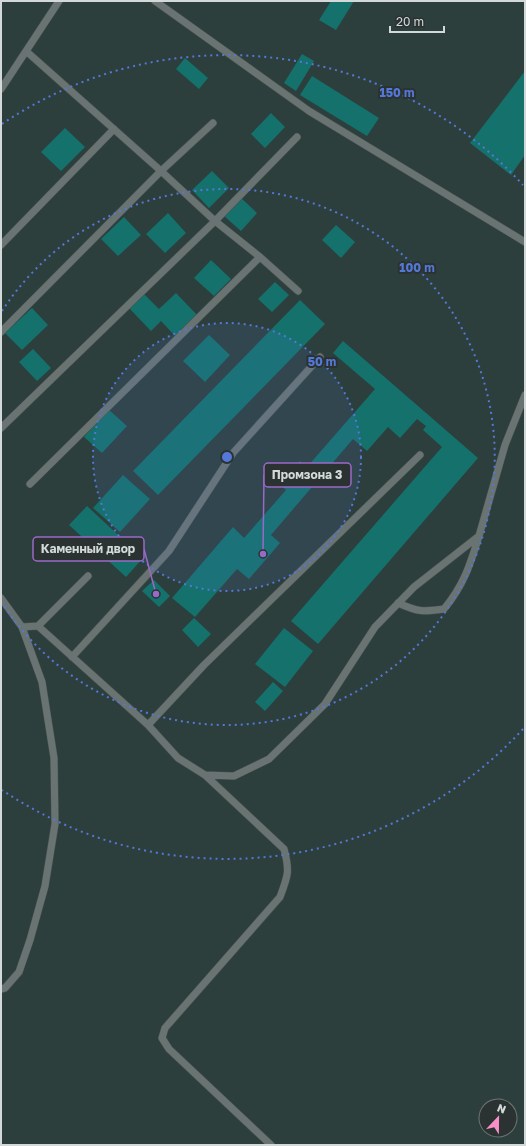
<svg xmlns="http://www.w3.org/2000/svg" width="526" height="1146" font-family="'Golos Text',sans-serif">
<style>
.built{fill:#2d3f3d;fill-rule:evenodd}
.building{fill:#14716c}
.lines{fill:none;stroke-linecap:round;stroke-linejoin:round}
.service-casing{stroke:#48504f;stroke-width:8}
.service{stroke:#697372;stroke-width:7}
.ring{fill:none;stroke:#5478d8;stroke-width:2;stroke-dasharray:2 4}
.centre{fill:#5478d8;stroke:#2a3332;stroke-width:2}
.ring-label{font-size:12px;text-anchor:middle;font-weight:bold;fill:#5478d8;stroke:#2a3332;stroke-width:4;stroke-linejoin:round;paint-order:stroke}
.leader{fill:none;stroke:#9a69c8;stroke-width:1.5}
.callout-dot{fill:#9a69c8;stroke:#2a3332;stroke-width:1.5}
.callout{fill:#2a3332;stroke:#9a69c8;stroke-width:1.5}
.callout-label{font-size:12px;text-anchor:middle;font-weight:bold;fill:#d3d9d8}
</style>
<rect width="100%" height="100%" fill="#2a3332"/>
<path class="built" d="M1,1h524v1144h-524zM486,1106h24v24h-24z"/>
<path class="building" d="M331,1h23l-18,29 -17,-10z
M302,54l12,7 -18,30 -12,-8z
M185,58l23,20 -9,11 -23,-20z
M525,71v84l-14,20 -41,-32z
M312,76l67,42 -12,18 -67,-41z
M271,113l14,14 -20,21 -14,-14z
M65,128l20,19 -24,24 -20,-19z
M212,171l17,17 -20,20 -17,-18z
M240,197l17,16 -16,18 -17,-15z
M168,213l18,20 -21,20 -19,-19z
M124,217l17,18 -23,21 -17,-17z
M336,225l19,17 -14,16 -19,-18z
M211,260l20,19 -17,17 -20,-18z
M275,282l14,13 -17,17 -14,-13z
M176,293l22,23 -22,21 -15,-16 -10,10 -22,-23 15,-14 15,15z
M300,300l25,24 -167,171 -25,-24z
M32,308l16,17 -26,25 -17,-17z
M209,335l21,20 -25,27 -22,-21z
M343,341l135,117 -160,186 -27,-23 151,-174 -19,-17 3,-4 -9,-7 -17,19 -12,-11 -21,24 -14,-12 -82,96 9,8 -31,36 -12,-10 -42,48 -23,-19 61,-71 11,11 42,-48 -6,-6 20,-23 7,6 68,-78 -42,-36z
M33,349l18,19 -14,13 -18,-19z
M108,409l19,17 -25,27 -18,-16z
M123,475l27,24 -30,33 -27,-24z
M87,506l56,52 -17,19 -57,-52z
M154,580l16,16 -11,11 -17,-16z
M194,618l17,16 -13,13 -16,-17z
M284,628l29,23 -28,36 -30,-23z
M273,682l10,9 -18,20 -10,-9z"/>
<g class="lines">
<g class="service-casing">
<path id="service" d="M155,1l154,110 216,131
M26,51l135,120 54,50 45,36 38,34
M1,89l58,-88
M1,245l113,-116
M1,332l160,-161 52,-48
M1,428l214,-207 82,-84
M30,484l230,-227
M1,598l21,29 20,55 12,76 1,66 -10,62 -15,54 -11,32 -14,16 -4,1
M398,603c20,9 25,9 46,6 20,-24 26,-44 35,-73
M38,626l50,-50
M22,627l16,-1 110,99 56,-60 216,-210
M72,657l97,-106 64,-98 87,-96
M148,725l30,33 27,17 29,1 35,-17 56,-55 50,-77 39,-40 65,-51 26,-91 20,-50
M205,775l79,74c6,22 4,27 -4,48l-115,131 -3,10 7,11 102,96"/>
</g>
<use href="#service" class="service"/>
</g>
<circle cx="227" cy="457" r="134" fill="#5478d8" fill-opacity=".12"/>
<g class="ring">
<circle cx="227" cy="457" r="134"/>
<path d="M2 311A268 268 0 1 1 2 603"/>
<path d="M523 729A402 402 0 0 1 2 790M2 124A402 402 0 0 1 523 185"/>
</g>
<circle cx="227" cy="457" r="6" class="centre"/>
<g class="ring-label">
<text x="397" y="97">150 m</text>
<text x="417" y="272">100 m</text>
<text x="322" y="366">50 m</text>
</g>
<path class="leader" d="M263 554L264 475M156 594L144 549"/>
<g class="callout-dot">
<circle cx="263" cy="554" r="4"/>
<circle cx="156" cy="594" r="4"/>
</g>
<g class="callout">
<rect x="264" y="463" width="87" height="24" rx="4"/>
<rect x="33" y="537" width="111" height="24" rx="4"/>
</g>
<g class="callout-label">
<text x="307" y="479">Промзона 3</text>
<text x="88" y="553">Каменный двор</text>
</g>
<rect width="526" height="1146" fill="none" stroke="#d3d9d8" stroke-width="4"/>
<g transform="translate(498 1118) rotate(22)"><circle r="19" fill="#2a3332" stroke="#6e7574"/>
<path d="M0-3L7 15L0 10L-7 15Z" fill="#fa8fc7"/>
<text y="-6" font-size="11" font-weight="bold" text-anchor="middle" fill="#d3d9d8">N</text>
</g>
<path d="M390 26v6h54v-6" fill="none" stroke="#d3d9d8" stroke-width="2"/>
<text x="396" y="26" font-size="12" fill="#d3d9d8" stroke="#2a3332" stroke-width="3" paint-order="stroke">20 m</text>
</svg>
